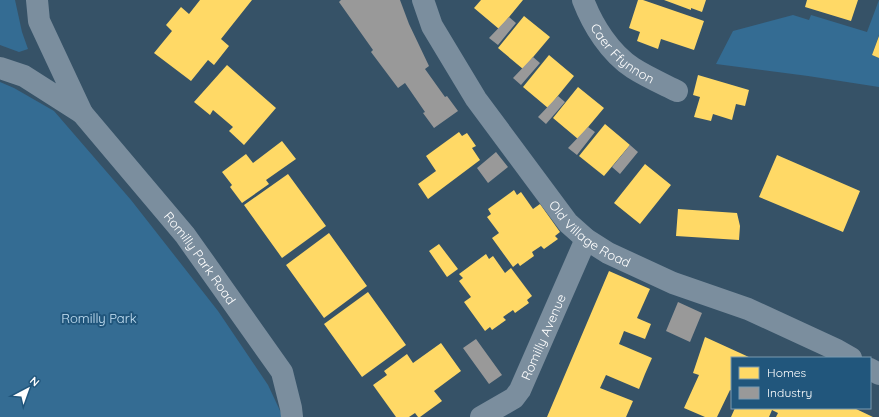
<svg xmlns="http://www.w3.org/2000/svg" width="879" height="417" font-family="Quicksand,sans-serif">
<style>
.green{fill:#346c93}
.homes{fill:#ffd966}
.industry{fill:#999}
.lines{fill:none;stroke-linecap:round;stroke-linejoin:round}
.minor{stroke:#7b8e9e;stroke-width:22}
.tertiary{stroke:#7b8e9e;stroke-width:22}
.labels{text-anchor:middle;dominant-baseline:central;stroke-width:4;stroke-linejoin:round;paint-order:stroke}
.street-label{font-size:13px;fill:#fff;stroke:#21567c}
.park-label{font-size:13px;fill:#c8e3f5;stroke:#21567c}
</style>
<rect width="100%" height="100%" fill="#365267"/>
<path class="green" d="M0,0h15l7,32 6,17 -9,3 -19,-7z
M879,0v35l-7,20 7,3v29l-71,-11 -92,-12 17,-33 60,-16 16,5 2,-5 56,17z
M0,82l14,6 40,23 77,89 87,111 50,74 15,32h-283z"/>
<path class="homes" d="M200,0h52l-31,39 8,7 -15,19 -6,-5 -17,21 -37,-28 18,-22 -6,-6 15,-18 8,7z
M481,0h42l-24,29 -25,-21z
M638,0h5l61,21 -10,29 -33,-11 -3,10 -21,-8 3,-9 -11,-4z
M664,0h42l-4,12 -11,-4v2z
M807,0h51l-7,21 -46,-14z
M524,16l26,21 -27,32 -25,-21z
M879,36v22l-7,-3z
M549,55l25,21 -26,32 -25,-21z
M227,65l49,43 -32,37 -15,-14 4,-4 -20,-17 -3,5 -16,-13z
M698,75l51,15 -4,16 -9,-2 -4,16 -19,-6 -2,7 -17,-4 6,-20 -7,-2z
M578,87l26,21 -26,31 -25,-21z
M605,124l25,21 -26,31 -25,-20z
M459,132l3,4 5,-3 9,13 -4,2 8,12 -52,39 -10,-15 18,-13 -10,-15z
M282,141l14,18 -30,21 3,4 -27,19 -12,-16 2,-2 -10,-13 24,-18 7,9z
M777,155l83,36 -17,41 -84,-35z
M645,164l26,21 -31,39 -26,-21z
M288,174l38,52 -44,32 -38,-53z
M514,190l3,5 4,-3 12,17 7,-5 20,28 -5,4 3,3 -14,10 -3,-3 -9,6 2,4 -14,10 -2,-3 -5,4 -21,-29 7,-5 -12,-16 4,-3 -3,-5z
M678,209l59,4 3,13 -1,14 -63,-4z
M329,233l38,53 -43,32 -38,-53z
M439,244l19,25 -11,8 -18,-26z
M486,254l3,5 4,-3 12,17 6,-5 21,28 -5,4 2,3 -14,10 -2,-3 -10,7 3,3 -14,10 -2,-3 -5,4 -21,-29 7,-5 -12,-16 4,-3 -4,-4z
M609,271l41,18 -13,29 14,6 -6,15 -21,-8 -5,13 33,14 -7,16 -6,15 -33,-14 -6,13 33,13 -7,16h-79z
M368,292l38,53 -44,32 -38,-53z
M705,337l46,21h-19v33l-2,-1 -13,27h-12l-21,-9 15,-33 -6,-2z
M441,343l20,28 -27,20 8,10 -22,16h-2l-3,-4 -6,4h-13l-23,-32 14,-10 -3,-4 23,-17 6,9z
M735,408h119l19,9h-97l2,-4 -6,-3 -3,7h-38z"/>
<path class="industry" d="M341,0h59l9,24 20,42 -4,3 20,28 2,-1 11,15 -24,17 -11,-15 2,-1 -20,-29 -7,5 -27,-36 2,-2 -34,-48z
M509,17l7,6 -18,22 -9,-7z
M533,57l7,6 -19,22 -8,-7z
M558,96l7,6 -19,22 -8,-7z
M588,127l7,5 -18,23 -9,-7z
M630,145l8,7 -18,22 -8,-7z
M496,152l12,15 -20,16 -11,-15z
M678,302l24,11 -12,29 -24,-11z
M476,339l26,36 -13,9 -26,-36z"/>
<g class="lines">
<g class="minor">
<path id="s1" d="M423,0l9,26 44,73 92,124 18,16 22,14 65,30 75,26 89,41 14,8"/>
<path id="s2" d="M583,0c10,26 27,53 50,68 14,9 30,16 44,23"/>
<path id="s3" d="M82,113l103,122 97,137 9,36 1,9"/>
<path d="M870,369l9,5"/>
<path id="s4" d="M481,417l33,-19 6,-8 66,-151"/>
</g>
<path class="tertiary" d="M37,0l2,21 43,92
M0,68l24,8 58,37"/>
</g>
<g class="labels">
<g class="street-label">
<text stroke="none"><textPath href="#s2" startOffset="68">Caer Ffynnon</textPath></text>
<text stroke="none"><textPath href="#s1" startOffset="291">Old Village Road</textPath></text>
<text stroke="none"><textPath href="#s3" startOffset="187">Romilly Park Road</textPath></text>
<text stroke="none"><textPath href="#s4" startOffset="106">Romilly Avenue</textPath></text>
</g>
<g class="park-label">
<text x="99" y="318">Romilly Park</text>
</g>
</g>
<rect x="731" y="357" width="140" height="52" fill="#21567c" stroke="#7a9ab0"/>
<rect x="739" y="367" width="20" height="12" fill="#ffd966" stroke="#7a9ab0"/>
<text x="767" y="377" font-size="12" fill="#ffffff">Homes</text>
<rect x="739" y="387" width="20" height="12" fill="#999999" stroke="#7a9ab0"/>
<text x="767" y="397" font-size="12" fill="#ffffff">Industry</text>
<g transform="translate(28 389) rotate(41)" stroke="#21567c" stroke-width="3" paint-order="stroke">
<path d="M0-3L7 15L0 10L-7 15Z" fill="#ffffff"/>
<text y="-6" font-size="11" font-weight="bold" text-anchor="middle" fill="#ffffff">N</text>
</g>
</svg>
